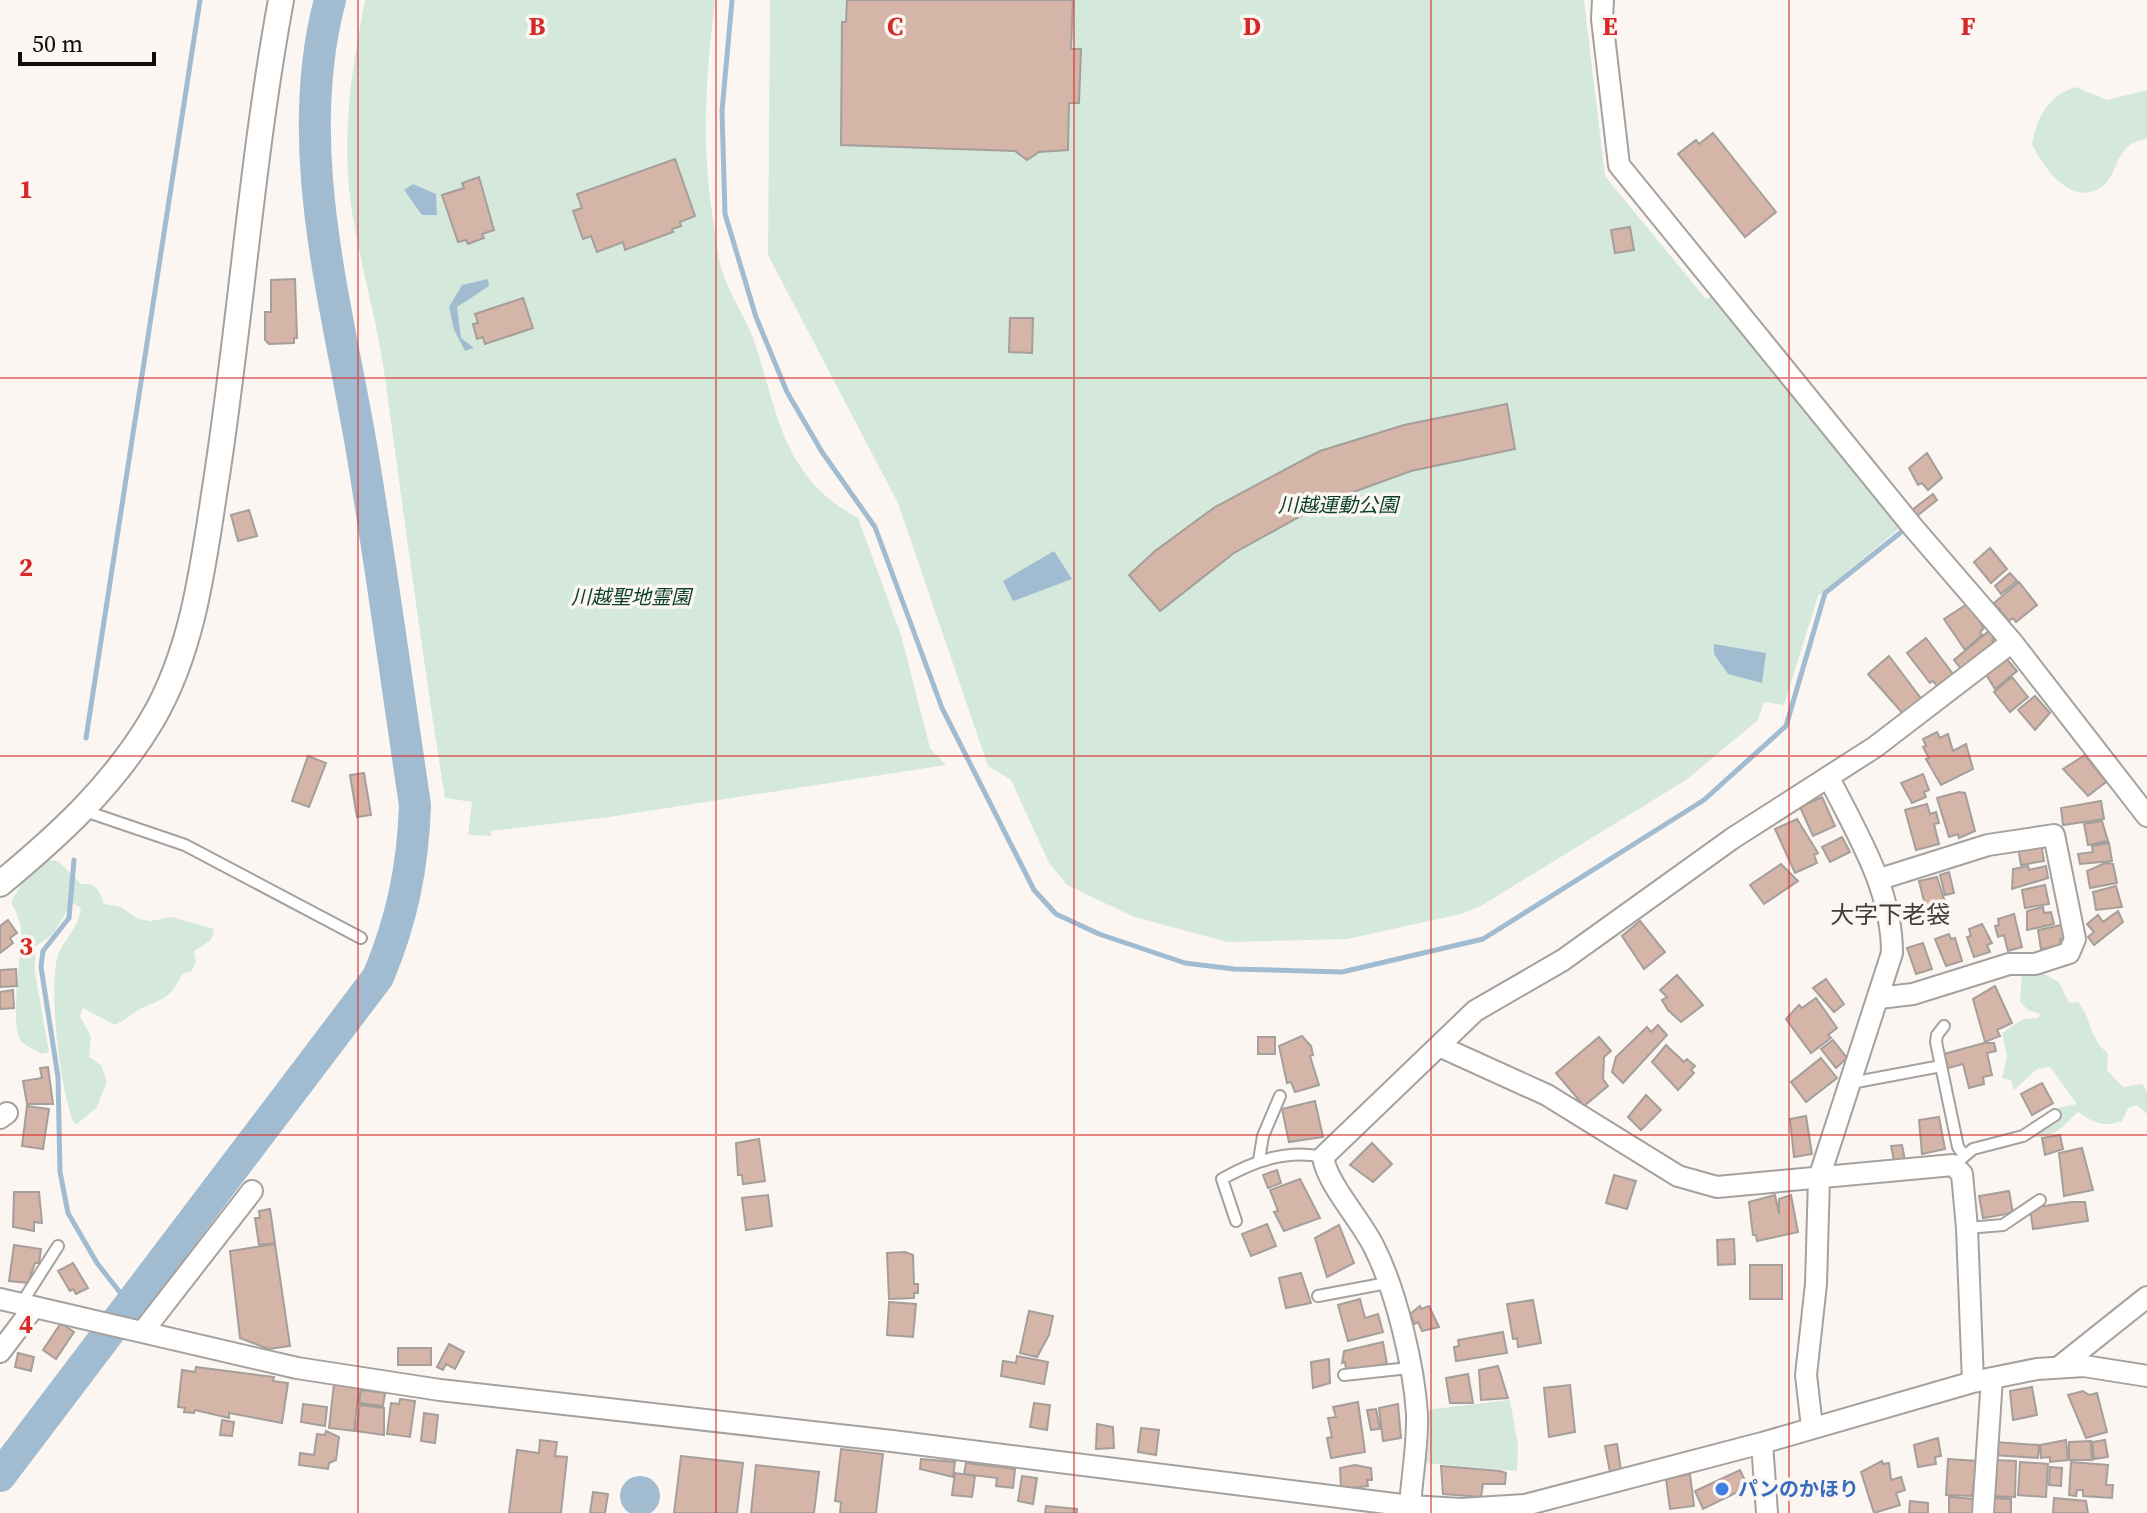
<svg xmlns="http://www.w3.org/2000/svg" width="2147" height="1513" font-family="'Source Serif 4','Noto Sans JP',serif">
<style>
.green{fill:#d5e8dc}
.water{fill:#a1bcd0}
.lines{fill:none;stroke-linecap:round;stroke-linejoin:round}
.stream{stroke:#a1bcd0;stroke-width:5}
.river{stroke:#a1bcd0;stroke-width:32}
.building{fill:#d4b5a7;stroke:#a59e9b;stroke-width:2}
.service-casing{stroke:#a7a19e;stroke-width:14}
.minor-casing{stroke:#a7a19e;stroke-width:24}
.tertiary-casing{stroke:#a7a19e;stroke-width:28}
.service{stroke:#fff;stroke-width:10}
.minor{stroke:#fff;stroke-width:20}
.tertiary{stroke:#fff;stroke-width:24}
.grid{fill:none;stroke:#d62828;stroke-width:2;stroke-opacity:0.55}
.shop-dot{fill:#3f7fe0;stroke:#fcf6f2;stroke-width:3}
.labels{text-anchor:middle;dominant-baseline:central;stroke-width:7;stroke-linejoin:round;paint-order:stroke}
.park-label{font-size:20px;font-style:italic;fill:#083f26;stroke:#fcf6f2}
.shop-label{font-size:20px;font-weight:bold;fill:#366cbe;stroke:#fcf6f2;text-anchor:start}
.quarter-label{font-size:24px;fill:#423d3a;stroke:#fcf6f2}
.grid-label{font-size:26px;text-anchor:middle;font-weight:bold;fill:#d62828;stroke:#fcf6f2;stroke-width:7;stroke-linejoin:round;paint-order:stroke}
</style>
<rect width="100%" height="100%" fill="#fcf6f2"/>
<path class="green" d="M365,0h350c-9,75 -14,144 -2,219 3,16 4,33 8,49 8,26 26,51 35,78 22,71 29,133 102,172l43,117 29,113 16,17 -337,52 -118,14v5l-23,-1 4,-33 -27,-4c-23,-142 -41,-284 -61,-427 -8,-56 -25,-110 -33,-166 -10,-70 1,-137 14,-205z
M770,0h814l21,176 101,123 6,-3 189,231 -83,69 -34,109 -20,-3 -6,18 -72,60 -205,126 -20,8 -114,25 -119,3 -94,-25 -67,-32 -18,-22 -38,-83 -23,-14 -90,-263 -130,-248z
M2075,87l32,13 40,-10v49c-33,4 -28,35 -44,47 -30,23 -60,-18 -71,-42 6,-28 15,-47 43,-57z
M49,860l9,1 23,23c16,-1 18,6 23,20l17,3 17,12 13,2 21,-4 42,12 -3,11 -17,11 2,11 -5,10 -8,1c-13,24 -15,24 -39,34 -9,4 -18,13 -29,18l-32,-17 -3,8 11,21 -2,20 12,8 6,16 -10,26 -20,17 -4,-2c-13,-38 -23,-118 -17,-159 4,-22 22,-31 25,-55l-9,-5 -19,31 -18,13v26l14,79 -7,2c-7,-5 -16,-7 -21,-13 -12,-14 1,-87 0,-110 0,-10 -6,-21 -10,-29l18,-30z
M2035,969l24,13 10,21 9,-1c14,17 12,39 30,51l-1,17 16,17 19,-3 5,7v23l-10,-9 -9,3 -6,13c-19,7 -29,1 -44,-9 -14,13 -25,29 -48,24l16,-11 7,-16 24,-5 -27,-37 -13,2 -23,21 -3,-10 -9,-2 5,-21 -5,-24 21,-14 15,-1 2,-4 -12,-4 -8,-8 2,-29z
M1510,1400l8,45 -1,26 -93,-8 1,-53z"/>
<path class="water" d="M413,184l23,10 1,21h-15l-18,-25z
M488,279l1,7 -32,21 4,31 13,10 -9,3 -11,-21 -5,-23 13,-22z
M1054,551l18,28 -59,22 -10,-20z
M1714,644l52,9 -4,30 -34,-9 -14,-20z
M620 1496a20 20 0 1 1 40 0a20 20 0 1 1-40 0Z"/>
<g class="lines">
<path class="stream" d="M732,0l-10,111 3,103 31,103 31,75 35,60 53,75 67,181 92,182 22,24 43,20 86,29 49,6 108,3 141,-33 221,-139 82,-74 39,-133 75,-60
M86,738l114,-738
M74,860l-5,58 -26,33 -2,16 17,110 2,95 8,41 29,50 32,41"/>
<path class="river" d="M0,1476l378,-499c24,-57 35,-110 37,-172 -18,-120 -34,-240 -54,-360 -25,-145 -70,-299 -31,-445"/>
</g>
<path class="building" d="M847,0h226l-2,49h10l-2,54h-10l-1,47 -29,2 -12,8 -12,-9 -174,-6 1,-123h4z
M1713,133l63,79 -31,25 -67,-83 18,-14 3,4z
M675,159l20,57 -15,6 1,4 -9,3 1,3 -48,18 -2,-8 -26,10 -6,-16 -8,3 -10,-28 9,-3 -5,-14z
M479,177l15,53 -12,4 2,4 -16,6 -2,-4 -8,2 -16,-47 22,-7 -2,-5z
M1630,227l4,23 -19,3 -4,-23z
M295,279l2,59h-3v5l-25,1 -4,-4v-28h6v-32z
M523,298l10,30 -48,16 -2,-7 -6,2 -4,-15 5,-1 -3,-9z
M1010,318h23l-1,35 -23,-1z
M1507,404l8,45 -104,22 -85,31 -92,51 -74,58 -31,-36 26,-24 60,-44 105,-56 84,-26z
M1927,453l15,25 -14,12 -6,-7 -4,2 -9,-17z
M1933,494l4,6 -20,16 -5,-6z
M249,510l8,26 -19,5 -7,-26z
M1990,548l17,21 -16,14 -17,-21z
M2010,573l7,8 -16,13 -6,-8z
M2019,582l18,23 -21,17 -3,-4 -4,3 -15,-18z
M1967,604l17,24 -4,4 2,3 -17,15 -21,-31z
M1990,630l6,7 -4,3 3,3 -33,27 -8,-10z
M1926,638l27,36 -16,12 -4,-5 -3,2 -23,-30z
M1889,656l34,45 -19,14 -36,-41z
M2005,657l12,14 -22,18 -10,-16z
M2012,677l16,20 -18,15 -16,-20z
M2035,696l15,17 -15,17 -17,-20z
M1937,732l3,6 8,-4 5,17 13,-7 7,25 -32,16 -15,-26 3,-1 -6,-11 3,-1 -3,-7z
M2085,755l21,27 -18,14 -25,-27z
M308,756l18,7 -17,44 -17,-6z
M364,773l7,42 -14,2 -7,-42z
M1923,774l6,16 -5,2 2,5 -14,6 -11,-20z
M1959,792l6,1 10,38 -16,7 -1,-4 -9,3 -12,-39z
M1822,797l13,29 -22,10 -13,-29z
M2101,801l3,18 -41,6 -2,-17z
M1927,804l3,10 6,-2 3,11 -5,1 5,20 -23,6 -11,-40z
M1797,819l21,34 -4,2 3,8 -22,10 -20,-44z
M2102,821l6,20 -20,4 -4,-21z
M1842,837l8,15 -20,10 -8,-15z
M2041,843l3,18 -23,4 -3,-18z
M2109,843l3,18 -32,3 -2,-10 15,-2 -1,-6z
M2105,863l8,1 4,19 -27,5 -3,-17z
M1781,864l17,17 -34,23 -14,-19z
M2028,866l1,4 17,-4 2,12 -36,11 1,-20z
M1949,872l5,21 -9,2 -5,-20z
M1937,877l10,31 -17,4 -4,-3 -7,-28z
M2045,885l4,19 -24,4 -3,-18z
M2116,886l6,21 -26,3 -3,-18z
M2043,907l1,6 7,-1 3,12 -27,6v-19z
M2118,911l5,11 -29,23 -6,-8 6,-5 -7,-8 11,-9 5,7z
M2014,914l8,33 -14,4 -4,-16 -6,2 -3,-11 4,-1 -1,-6z
M8,920l9,13 -7,5 3,5 -13,10v-27z
M1640,921l25,31 -21,17 -22,-33z
M1982,924l10,19 -5,2 3,7 -16,5 -7,-20 4,-1 -2,-7z
M2066,924l3,14 -9,1 1,6 -20,4 -3,-19z
M1949,934l2,5 4,-1 7,23 -16,5 -11,-27z
M1923,943l9,26 -16,5 -9,-26z
M16,969l1,17 -17,1v-17z
M1677,975l26,30 -22,17 -13,-12 -6,-10 5,-3 -7,-7z
M1826,979l18,25 -10,8 -21,-24z
M1995,986l17,37 -15,7 3,6 -15,6 -12,-43z
M13,990l1,18 -14,1v-17z
M1816,998l21,30 -9,7 3,3 -20,15 -25,-34 13,-14 3,3z
M1658,1025l9,10 -44,48 -11,-11 4,-15 31,-30 4,5z
M1302,1036l9,10 2,9 -3,1 9,29 -24,7 -4,-10 -4,1 -8,-37z
M1258,1037h17v17h-17z
M1599,1037l12,14 -7,6 -1,22 5,7 -24,20 -28,-33z
M1833,1040l14,18 -11,10 -15,-19z
M1984,1043h10l2,8 -9,2 5,22 -9,2 1,7 -15,4 -6,-24 -15,4 -4,-14z
M1666,1045l18,17 3,-3 8,7 -4,4 3,3 -16,17 -26,-28z
M1821,1058l16,20 -31,24 -15,-20z
M48,1067l5,37h-26l-4,-23 19,-3 -2,-10z
M2042,1083l11,20 -21,12 -11,-21z
M1646,1095l15,15 -20,20 -13,-13z
M1315,1101l8,36 -34,5 -7,-33z
M27,1106l22,3 -6,40 -21,-3z
M1806,1116l6,38 -18,3 -4,-38z
M1939,1117l6,32 -23,5 -3,-34z
M2060,1135l3,14 -18,6 -3,-17z
M759,1139l6,42 -22,3 -1,-9h-4l-2,-32z
M1372,1143l20,21 -19,18 -23,-17z
M1902,1145l3,15 -11,1 -3,-15z
M2082,1148l11,42 -29,6 -5,-43z
M1277,1170l4,13 -13,5 -5,-13z
M1614,1175l22,6 -9,28 -21,-6z
M1300,1179l20,39 -36,13 -10,-19 4,-1 -8,-21z
M2009,1191l4,22 -30,5 -4,-22z
M14,1192h25l3,31 -8,-1v9l-21,-4z
M768,1195l4,31 -26,4 -4,-32z
M1775,1195l4,19v-15l12,-4 7,37 -41,9 -1,-6h-3l-4,-33z
M2072,1202h13l3,19 -55,8 -3,-21z
M270,1209l5,34 -16,2 -4,-27h5l-1,-7z
M1267,1224l9,22 -25,10 -9,-22z
M1339,1225l15,38 -27,14 -12,-39z
M1734,1239l1,25 -17,1 -1,-25z
M275,1244l15,102 -21,3 -29,-11 -10,-87z
M14,1245l27,4 -2,14h-4l-7,20 -19,-2z
M905,1252l8,3 1,29h4v9h-4v5l-25,1 -2,-46z
M73,1263l15,25 -12,6 -3,-5 -3,2 -12,-20z
M1750,1265h32v34h-32z
M1301,1273l10,30 -25,5 -7,-30z
M1360,1299l5,19 13,-4 5,18 -35,9 -10,-36z
M1533,1300l8,43 -23,4 -1,-9 -4,1 -6,-35z
M889,1302l27,2 -3,33 -26,-2z
M1420,1306l1,3 8,-3 10,21 -17,4 -4,-9 -3,2 -5,-10z
M1029,1311l24,5 -4,19 -12,22 -17,-4z
M61,1323l13,9 -18,27 -13,-9z
M1503,1332l4,21 -51,8 -2,-14 5,-1 -1,-6z
M1383,1342l4,22 -35,6 -6,-1 -1,-7 -3,1 2,-12z
M449,1344l15,8 -9,17 -9,-5 -3,6 -6,-3z
M398,1348h33v17h-33z
M18,1353l16,4 -3,14 -16,-4z
M1017,1356l31,6 -4,22 -43,-8 2,-15 13,2z
M1329,1359l1,24 -17,5 -2,-26z
M1498,1366l10,32 -27,2 -2,-30z
M196,1367l78,10 -1,4 15,2 -6,40 -53,-10v5l-34,-8 -1,3 -10,-1 1,-4 -7,-1 4,-37 13,2z
M1468,1374l5,29h-23l-4,-25z
M334,1384l25,4 -5,43 -25,-3z
M1570,1385l5,47 -26,5 -5,-49z
M2032,1387l5,28 -24,5 -3,-29z
M361,1390l24,3 -2,13 -24,-3z
M2083,1391l6,4 8,-2 10,39 -21,6 -18,-43z
M400,1399l15,2 -5,36 -23,-3 4,-31 8,1z
M1358,1402l7,50 -34,6 -4,-20 5,-1 -4,-19 8,-1 -3,-10z
M1034,1403l16,2 -3,25 -17,-3z
M303,1404l24,3 -2,19 -24,-4z
M1398,1404l3,34 -18,3 -4,-33z
M360,1405l24,3v27l-28,-4z
M1376,1409l4,20 -9,1 -4,-20z
M424,1413l14,2 -3,28 -14,-2z
M222,1420l12,2 -2,14 -12,-1z
M1097,1424l16,3 1,21 -18,1z
M1141,1428l18,2 -3,25 -18,-3z
M326,1431l13,6 -3,23 -7,3 -1,6 -29,-4 1,-12 14,2 3,-21 8,1z
M1938,1438l3,18 -6,1 1,7 -18,3 -4,-22z
M540,1440l17,2 -2,14 12,1 -6,56h-52l8,-63 22,3z
M2066,1440l2,20 -18,2v-5l-9,1 -1,-13z
M2105,1440l3,17 -14,2 -2,-17z
M2091,1441l1,19h-23v-18z
M1994,1442l45,3 -1,13 -44,-3z
M1617,1444l4,26 -11,2 -5,-26z
M841,1449l42,5 -7,59h-36l1,-11 -6,-1z
M681,1456l62,7 -6,50h-63z
M921,1459l34,3 -2,15 -33,-8z
M1948,1459l29,2 -5,35 -26,-1z
M1993,1460l23,1 -1,36 -23,-1z
M1882,1461l1,3 6,-1 2,17 10,-3 4,13 -9,3 4,12 -26,8 -13,-41z
M2020,1462l28,2 -2,33 -28,-2z
M2071,1462l37,3 -2,20h7l-1,13 -29,-2v-6h-6l-1,6 -7,-1z
M966,1463l49,6 -2,19 -17,-2 1,-8 -33,-4z
M756,1465l63,7 -5,41h-63z
M1355,1465l16,3 1,12h-5l1,6 -27,3 -1,-21z
M1441,1466l59,5 6,2 -1,11h-22l-2,13 -38,-3z
M2050,1467l12,1 -1,18 -12,-1z
M1740,1470l8,17 -45,22 -8,-18z
M955,1473l20,3 -3,21 -20,-2z
M1690,1474l4,32 -24,3 -4,-30z
M1022,1476l15,2 -4,26 -15,-3z
M593,1492l15,2 -3,19h-15z
M1949,1497l26,2 -1,14h-25z
M1993,1498l18,1v14h-19z
M2054,1498l32,3 2,12h-35z
M1910,1501l18,2v10h-19z
M1046,1506l31,3v4h-32z"/>
<g class="lines">
<g class="service-casing">
<path id="service" d="M85,811l100,34 176,93
M1944,1026l-7,9 -1,7 22,105 5,7
M1851,1083l90,-17
M1961,1159l12,-10 50,-13 32,-21
M1259,1160l4,-24 17,-40
M1236,1221l-14,-42c32,-18 65,-30 101,-22
M1967,1228l36,-3 37,-25
M1318,1296l69,-13
M21,1304l37,-58
M1344,1375l65,-7"/>
</g>
<g class="minor-casing">
<path id="minor" d="M1603,0l-1,19 17,146 293,361 100,116 135,174
M1879,998l34,-4 96,-30h26l34,-11 6,-14 -21,-104 -66,10 -108,34
M1439,1046l108,49 131,81 39,11 236,-22 9,9 5,54 6,154
M0,1118l7,-5
M0,1299l297,69 143,22 452,51 518,65 51,3 64,-4 237,-62 211,-61 64,-13 47,-3 63,10
M144,1330l108,-139
M0,1352l34,-45
M2059,1367l88,-70
M1812,1427l-6,-52 10,-91 3,-106 73,-225c0,-64 -35,-119 -63,-175
M1762,1443l5,70
M1410,1506c2,-30 8,-62 7,-92 -3,-48 -21,-124 -43,-167 -13,-27 -47,-63 -51,-90l152,-146 88,-51 170,-122 142,-91 137,-105
M1983,1513l9,-135"/>
</g>
<g class="tertiary-casing">
<path id="tertiary" d="M0,884c59,-49 112,-97 152,-164 43,-73 52,-162 65,-245 24,-158 35,-318 64,-475"/>
</g>
<use href="#service" class="service"/>
<use href="#minor" class="minor"/>
<use href="#tertiary" class="tertiary"/>
</g>
<path class="grid" d="M358,0v1513M716,0v1513M1074,0v1513M1431,0v1513M1789,0v1513M0,378h2147M0,756h2147M0,1135h2147"/>
<circle class="shop-dot" cx="1722" cy="1489" r="8"/>
<g class="labels">
<g class="park-label">
<text x="1338" y="505">川越運動公園</text>
<text x="631" y="597">川越聖地霊園</text>
</g>
<g class="shop-label">
<text x="1738" y="1489">パンのかほり</text>
</g>
<g class="quarter-label">
<text x="1890" y="914">大字下老袋</text>
</g>
</g>
<g class="grid-label">
<text x="537" y="35">B</text>
<text x="895" y="35">C</text>
<text x="1252" y="35">D</text>
<text x="1610" y="35">E</text>
<text x="1968" y="35">F</text>
<text x="26" y="198">1</text>
<text x="26" y="576">2</text>
<text x="26" y="955">3</text>
<text x="26" y="1333">4</text>
</g>
<path d="M20 52v12h134v-12" fill="none" stroke="#0f0d0c" stroke-width="4"/>
<text x="32" y="52" font-size="24" fill="#0f0d0c" stroke="#fcf6f2" stroke-width="6" paint-order="stroke">50 m</text>
</svg>
